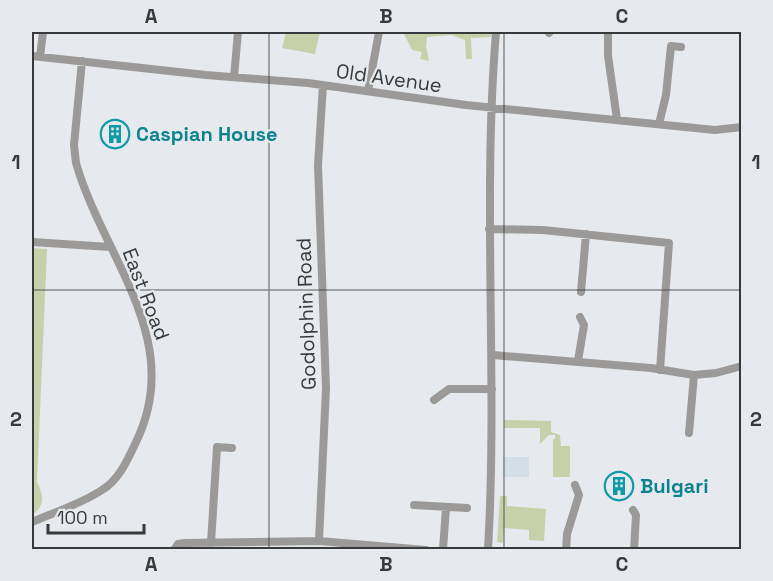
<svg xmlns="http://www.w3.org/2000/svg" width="773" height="581" font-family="'Space Grotesk',sans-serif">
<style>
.built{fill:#d3dee6}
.green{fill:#c8d0aa}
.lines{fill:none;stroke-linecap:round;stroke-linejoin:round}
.minor{stroke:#9c9a98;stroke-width:8}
.grid{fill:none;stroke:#37393a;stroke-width:1.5;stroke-opacity:0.55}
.labels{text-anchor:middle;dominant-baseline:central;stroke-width:4.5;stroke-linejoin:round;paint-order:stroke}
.street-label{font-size:20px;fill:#37393a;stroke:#e6eaee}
.culture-label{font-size:20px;font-weight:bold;fill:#0d838f;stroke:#e6eaee;text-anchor:start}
.neatline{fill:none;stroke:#37393a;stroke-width:2}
.grid-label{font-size:20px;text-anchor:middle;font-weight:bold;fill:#37393a}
</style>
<rect width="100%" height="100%" fill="#e6eaee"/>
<path class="built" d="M503,457h26v20h-26z"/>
<path class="green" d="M286,32h34l-5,22 -33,-6z
M403,32h88v5l-20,1 1,21h-6l-1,-19 -13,-5 -25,2 -1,9 3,15 -9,-2 2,-7 -10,-2z
M32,248l15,1 -10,233c7,14 8,24 -5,33z
M504,420l47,1v11l9,3 1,11h9v31h-17v-38h2v-4h-6l-9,9v-16h-36z
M500,496h7v10l39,3 -2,32 -15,-1v-10l-25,-2 -1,15 -6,-1z"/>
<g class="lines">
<path class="minor" d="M548,32l1,1
M608,32v24l9,63
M32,56l174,19 102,8 158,22 249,25 27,-3
M40,57l3,-25
M234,77l4,-45
M368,91l11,-59
M659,124l7,-29 5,-49 10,1
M489,229l54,1 126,13 -9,127
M32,242l78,5
M581,292l5,-58
M493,355l158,13 43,7 22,-2 26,-7
M578,361l6,-36 -4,-8
M434,400l15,-11h43
M689,433l5,-58
M414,505l53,3
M633,510l3,5 -2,35
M32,522c23,-10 49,-18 70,-32 17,-10 26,-31 34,-48 50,-102 -33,-185 -60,-279l-2,-18 8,-84
M319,541l7,-153 -8,-223 5,-80
M211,543l6,-96 15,1
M174,550l4,-6 7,-1 134,-2 107,9
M443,550l3,-43
M488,550c10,-173 -6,-346 8,-518
M566,550l1,-16 12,-39 -4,-10"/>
</g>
<path class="grid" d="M269,32v518M504,32v518M32,290h710"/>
<defs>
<g id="building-ring" transform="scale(1.5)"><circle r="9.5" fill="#e6eaee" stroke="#0f9aa8" stroke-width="1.5"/><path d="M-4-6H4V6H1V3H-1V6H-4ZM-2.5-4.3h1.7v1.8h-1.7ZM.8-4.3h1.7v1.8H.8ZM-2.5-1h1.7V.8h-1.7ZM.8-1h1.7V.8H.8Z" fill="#0f9aa8"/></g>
</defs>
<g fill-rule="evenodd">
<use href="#building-ring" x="115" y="134"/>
<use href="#building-ring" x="619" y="486"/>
</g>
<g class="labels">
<g class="street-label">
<text transform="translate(389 78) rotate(8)">Old Avenue</text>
<text transform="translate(146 294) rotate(69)">East Road</text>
<text transform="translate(306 314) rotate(-92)">Godolphin Road</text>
</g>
<g class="culture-label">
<text x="136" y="134">Caspian House</text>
<text x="640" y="486">Bulgari</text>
</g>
</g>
<rect width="773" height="581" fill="none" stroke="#e6eaee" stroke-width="66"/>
<path d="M48 524v9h96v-9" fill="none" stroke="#37393a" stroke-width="3"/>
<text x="57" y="524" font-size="18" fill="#37393a" stroke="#e6eaee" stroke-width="4.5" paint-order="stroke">100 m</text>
<rect x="33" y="33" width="707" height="515" class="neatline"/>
<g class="grid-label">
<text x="151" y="23">A</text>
<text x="386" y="23">B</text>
<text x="622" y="23">C</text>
<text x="16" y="169">1</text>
<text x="756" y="169">1</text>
<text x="16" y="426">2</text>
<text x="756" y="426">2</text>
<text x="151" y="571">A</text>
<text x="386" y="571">B</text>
<text x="622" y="571">C</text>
</g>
</svg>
